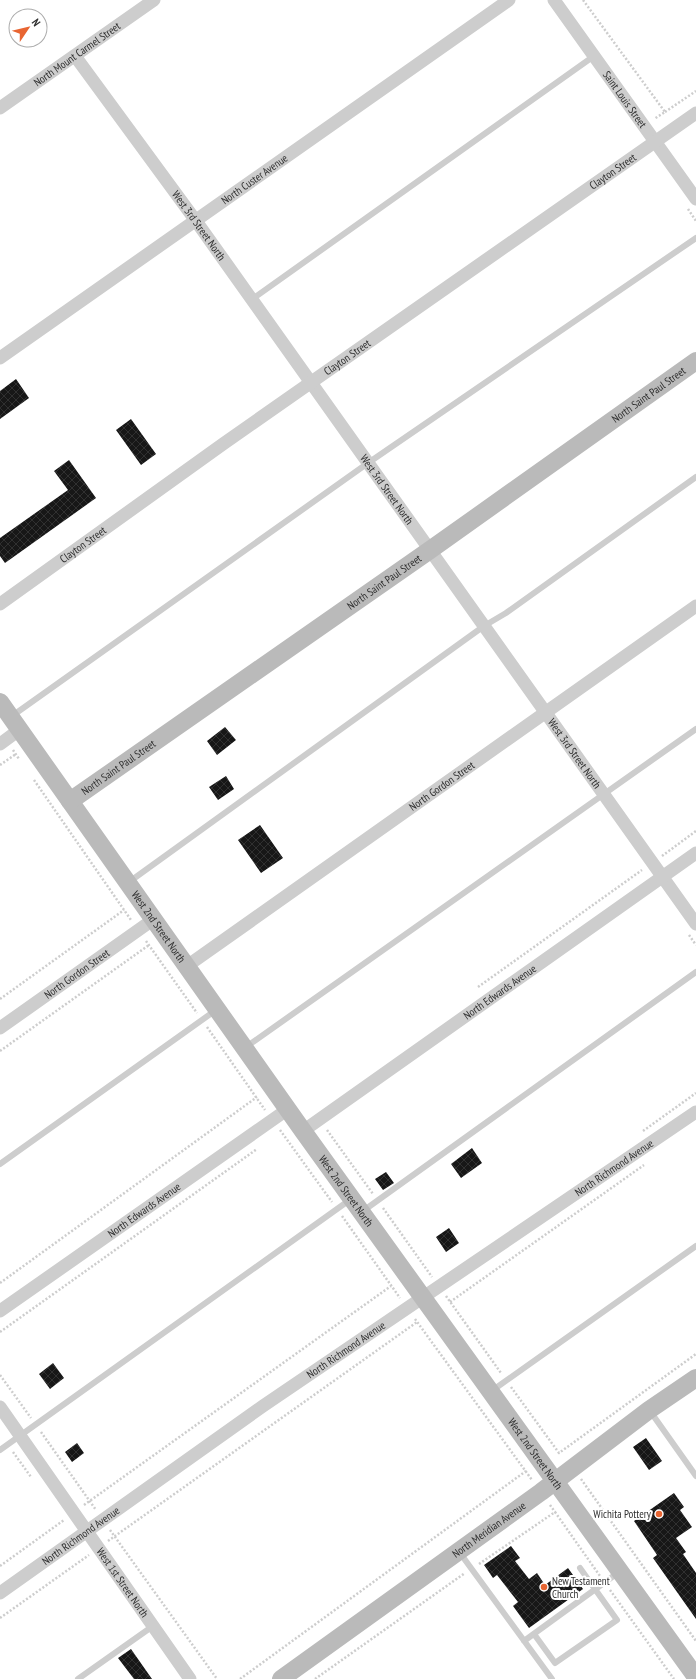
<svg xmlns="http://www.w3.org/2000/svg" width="696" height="1679" font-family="'PT Sans Narrow',sans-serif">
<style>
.building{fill:url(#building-cross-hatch)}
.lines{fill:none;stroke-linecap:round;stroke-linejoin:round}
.path{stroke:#cdcdcd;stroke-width:2.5;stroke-dasharray:2 2;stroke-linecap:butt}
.lane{stroke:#cdcdcd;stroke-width:6}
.street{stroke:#cdcdcd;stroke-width:13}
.secondary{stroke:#bababa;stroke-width:18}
.poi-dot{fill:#e86532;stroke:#fff;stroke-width:1.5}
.labels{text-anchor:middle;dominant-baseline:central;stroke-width:4;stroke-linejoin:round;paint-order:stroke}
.street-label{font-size:11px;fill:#303030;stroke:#fff}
.poi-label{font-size:11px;fill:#303030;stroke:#fff;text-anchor:end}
</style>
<defs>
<pattern id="building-cross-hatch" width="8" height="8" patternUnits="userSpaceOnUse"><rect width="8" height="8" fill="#171717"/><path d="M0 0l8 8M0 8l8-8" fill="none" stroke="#303030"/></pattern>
</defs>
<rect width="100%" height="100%" fill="#fff"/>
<path class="building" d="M16,379l13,19 -29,21v-28z
M131,419l25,35 -15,11 -25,-35z
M69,460l27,38 -91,65 -5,-7v-18l68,-48 -14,-19z
M225,727l11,13 -19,15 -10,-14z
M226,776l8,13 -16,11 -9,-13z
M260,825l23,33 -22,15 -23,-33z
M472,1148l10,15 -21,15 -10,-14z
M386,1172l8,11 -11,7 -8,-11z
M449,1228l10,15 -13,9 -10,-15z
M53,1363l11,15 -14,11 -11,-15z
M646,1438l16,23 -13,9 -16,-23z
M77,1443l7,10 -12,9 -7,-10z
M674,1493l10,14 -4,3 12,17 -16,11 10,14 -3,2 13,19v46l-43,-61 4,-3 -2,-3 -21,-31z
M511,1546l9,12 -5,3 14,18 8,-6 8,12 23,-17 15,21 -54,39 -16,-22 5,-4 -21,-27 -4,3 -9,-13z
M131,1649l21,30h-18l-16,-21z"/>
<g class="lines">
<path class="path" d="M583,0l82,112 -11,7
M665,112l31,-21
M688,209l8,12
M13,750l6,9
M0,765l16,-11
M34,780l97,140
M662,856l34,-25
M689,935l7,10
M146,941l51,72
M478,987l164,-117
M0,999l124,-89
M207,1027l58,83
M0,1051l149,-106
M280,1130l52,72
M327,1130l46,64
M643,1131l53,-38
M383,1208l49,69
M342,1216l58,82
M0,1283l257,-186
M446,1296l55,77
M450,1302l194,-137
M415,1319l117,161
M0,1332l257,-183
M0,1375l31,43
M511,1387l48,66 137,-99
M41,1432l55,78
M13,1452l18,25
M581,1479l115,162
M84,1505l307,-219
M550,1505l5,7
M110,1530l107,149
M108,1541l309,-219
M479,1564l76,-52 45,64
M0,1566l64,-46
M610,1590l64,89
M0,1618l89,-63
M240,1679l286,-208
M315,1679l150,-106"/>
<path class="lane" d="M251,300l343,-244
M12,716l356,-253 328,-225
M129,882l355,-256 22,-13 190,-136
M246,1047l450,-318
M0,1164l216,-154
M363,1211l333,-239
M493,1390l203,-144
M650,1411l46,65
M0,1450l351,-251
M460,1553l92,126
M534,1634l21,29 62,-43 -37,-52
M524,1641l95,-69
M78,1679l75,-53"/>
<g class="street">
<path id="s1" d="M554,0l142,199"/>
<path id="s2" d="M75,56l121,165 500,703"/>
<path id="s3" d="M0,108l154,-108"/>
<path id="s4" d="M0,358l509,-358"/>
<path id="s5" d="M0,604l223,-160 473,-331"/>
<path d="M0,744l19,-14"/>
<path id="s6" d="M187,966l509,-360"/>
<path id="s7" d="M0,1028l154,-109"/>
<path id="s8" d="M303,1131l393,-278"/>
<path id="s9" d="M0,1311l288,-202"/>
<path id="s10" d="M0,1407l190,272"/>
<path id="s11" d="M0,1593l263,-187 433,-294"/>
</g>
<g class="secondary">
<path id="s12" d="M0,702l303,429 393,546"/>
<path id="s13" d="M70,801l360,-251 266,-189"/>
<path id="s14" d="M281,1679l260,-187 108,-82 47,-32"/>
</g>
</g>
<g class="poi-dot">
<circle cx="659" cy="1514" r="4"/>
<circle cx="544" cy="1587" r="4"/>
</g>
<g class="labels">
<g class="street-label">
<text stroke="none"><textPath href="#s3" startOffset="94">North Mount Carmel Street</textPath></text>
<text stroke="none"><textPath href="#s1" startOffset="122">Saint Louis Street</textPath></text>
<text stroke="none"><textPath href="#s5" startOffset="750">Clayton Street</textPath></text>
<text stroke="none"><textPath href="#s4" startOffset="311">North Custer Avenue</textPath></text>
<text stroke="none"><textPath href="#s2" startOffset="210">West 3rd Street North</textPath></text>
<text stroke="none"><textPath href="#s5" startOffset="426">Clayton Street</textPath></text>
<text stroke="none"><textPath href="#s13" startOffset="707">North Saint Paul Street</textPath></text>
<text stroke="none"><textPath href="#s2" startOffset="534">West 3rd Street North</textPath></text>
<text stroke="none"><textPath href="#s5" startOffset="102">Clayton Street</textPath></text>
<text stroke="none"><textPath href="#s13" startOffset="383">North Saint Paul Street</textPath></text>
<text stroke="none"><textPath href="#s2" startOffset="858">West 3rd Street North</textPath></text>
<text stroke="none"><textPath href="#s13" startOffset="59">North Saint Paul Street</textPath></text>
<text stroke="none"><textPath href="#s6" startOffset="312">North Gordon Street</textPath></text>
<text stroke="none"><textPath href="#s12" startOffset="275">West 2nd Street North</textPath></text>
<text stroke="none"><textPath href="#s7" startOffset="94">North Gordon Street</textPath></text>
<text stroke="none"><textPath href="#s8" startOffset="241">North Edwards Avenue</textPath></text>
<text stroke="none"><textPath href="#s11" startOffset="747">North Richmond Avenue</textPath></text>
<text stroke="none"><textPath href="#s12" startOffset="599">West 2nd Street North</textPath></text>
<text stroke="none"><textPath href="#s9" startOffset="176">North Edwards Avenue</textPath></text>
<text stroke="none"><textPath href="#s11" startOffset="423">North Richmond Avenue</textPath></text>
<text stroke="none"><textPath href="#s12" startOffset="923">West 2nd Street North</textPath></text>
<text stroke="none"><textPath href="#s14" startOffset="256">North Meridian Avenue</textPath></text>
<text stroke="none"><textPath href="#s11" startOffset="99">North Richmond Avenue</textPath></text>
<text stroke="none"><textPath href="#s10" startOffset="214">West 1st Street North</textPath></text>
</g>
<g class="poi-label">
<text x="651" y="1514">Wichita Pottery</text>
<text x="552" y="1581" text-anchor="start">New Testament<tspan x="552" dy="13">Church</tspan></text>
</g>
</g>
<g transform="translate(28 28) rotate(55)"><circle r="19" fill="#ffffff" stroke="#acacac"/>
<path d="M0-3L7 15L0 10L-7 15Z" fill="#e86532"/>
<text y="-6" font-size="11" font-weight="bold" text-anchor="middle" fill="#303030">N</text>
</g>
</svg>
